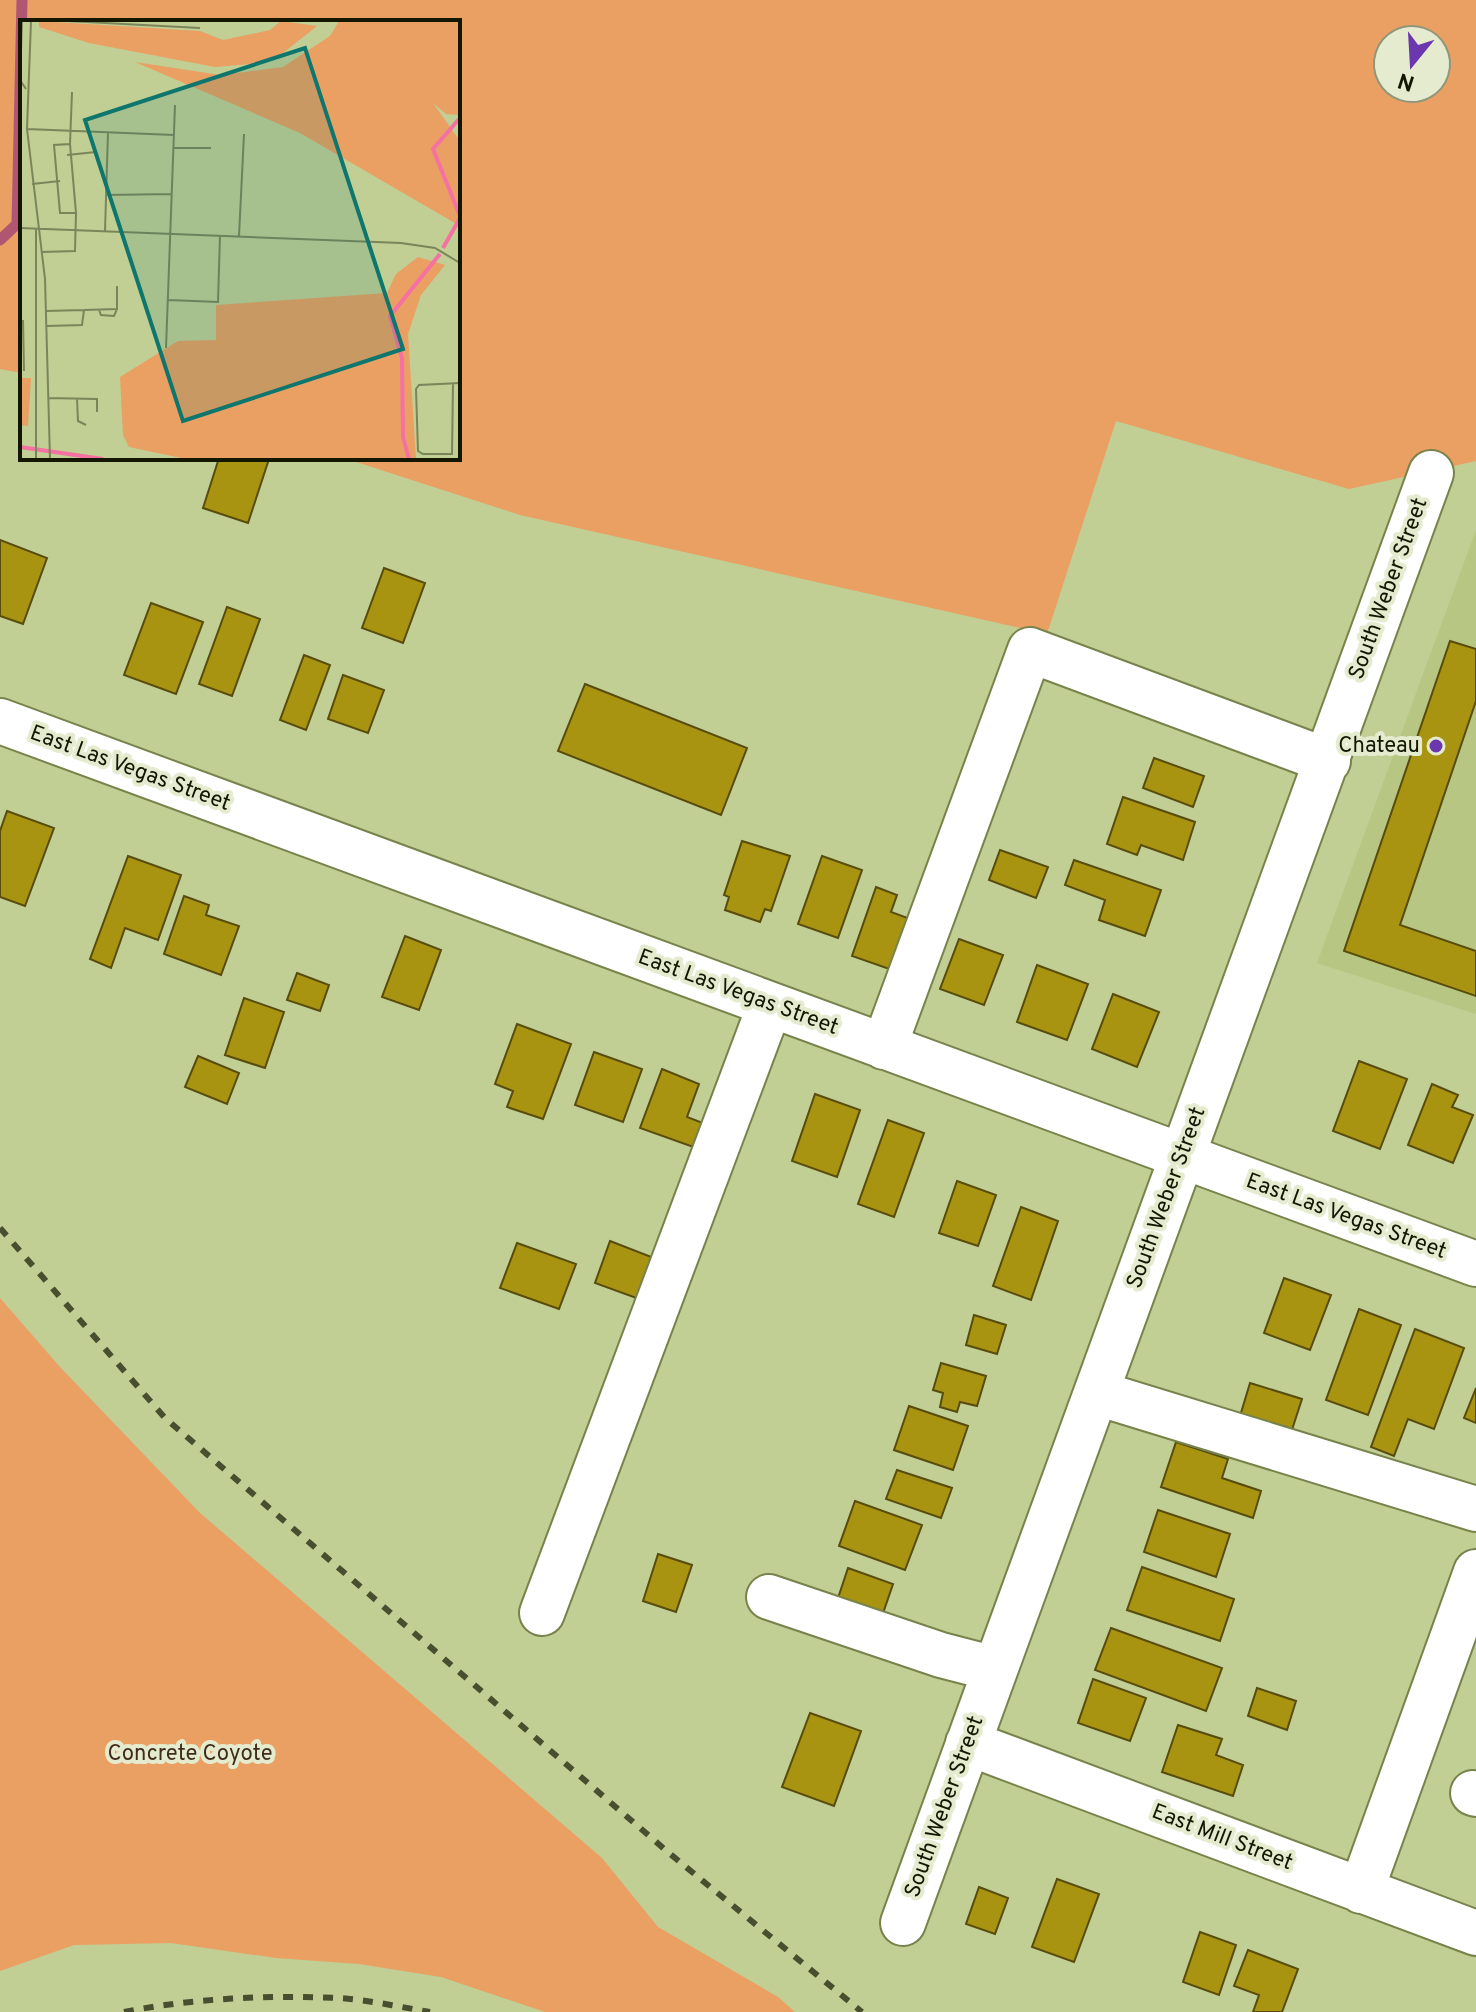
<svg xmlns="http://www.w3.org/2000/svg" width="1476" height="2012" font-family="Overpass,sans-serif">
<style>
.built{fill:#b7c683}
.green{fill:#ea9f63;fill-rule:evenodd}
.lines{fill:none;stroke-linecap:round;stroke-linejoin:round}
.stream{stroke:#b05672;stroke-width:11}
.building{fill:#a99411;stroke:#574c0d;stroke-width:2}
.minor-casing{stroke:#77834b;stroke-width:48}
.minor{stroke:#fff;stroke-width:44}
.rail{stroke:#484f2f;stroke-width:6;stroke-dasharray:10 10;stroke-linecap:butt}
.poi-dot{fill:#6a37ae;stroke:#e4ebce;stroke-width:3}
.labels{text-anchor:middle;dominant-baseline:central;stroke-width:8;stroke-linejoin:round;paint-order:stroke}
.street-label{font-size:22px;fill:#131702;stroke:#e4ebce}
.poi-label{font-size:22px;fill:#131702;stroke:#e4ebce;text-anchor:end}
.park-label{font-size:22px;fill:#402c1c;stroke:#e4ebce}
.inset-river{fill:none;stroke:#f471a2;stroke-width:4}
.inset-road{fill:none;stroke:#7b855a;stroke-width:2}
.view{fill:#0f766e;fill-opacity:0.15;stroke:#0f766e;stroke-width:4}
.inset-edge{fill:none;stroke:#131702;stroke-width:4}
</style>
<rect width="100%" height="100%" fill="#c1ce94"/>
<path class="built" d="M1476,530v484l-159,-51z"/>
<path class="green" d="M0,0h1476v461l-127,28 -233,-68 -69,213 -527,-119 -176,-57h114v-436h-436v351l-22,-4zM1388,40h48v48h-48z
M0,1298l60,69 140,146 402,345 56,69 120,70 17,15h-250l-104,-35 -82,-13 -83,-6 -105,-15 -97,2 -74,26z"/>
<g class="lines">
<path class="stream" d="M0,240l17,-16 5,-224"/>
</g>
<path class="building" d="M219,458l50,1 -21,64 -45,-15z
M0,540l47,18 -24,66 -23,-8z
M384,568l41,15 -22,60 -41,-15z
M151,603l52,19 -27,72 -52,-19z
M227,607l33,12 -28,77 -33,-12z
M1450,641l26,8v52l-76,224 76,26v45l-132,-45z
M304,655l26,10 -24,65 -26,-10z
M343,675l41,15 -16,43 -40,-14z
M585,684l162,64 -26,67 -163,-64z
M1154,758l50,18 -11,31 -50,-19z
M1123,797l72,25 -12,38 -42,-15 -4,10 -30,-11z
M7,811l47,17 -29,78 -25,-9v-66z
M742,841l48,15 -19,55 -6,-2 -5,13 -35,-12 4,-13 -5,-2z
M1000,850l48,17 -12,31 -47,-18z
M128,856l53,19 -23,65 -33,-12 -14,40 -21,-9z
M822,856l40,14 -24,68 -40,-14z
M1074,860l87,30 -16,46 -46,-16 6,-20 -40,-15z
M876,887l21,8 -6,17 22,8 -18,51 -43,-15z
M184,896l25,9 -3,10 33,11 -18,49 -57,-21z
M405,936l36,14 -22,60 -37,-13z
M959,939l44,16 -19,50 -44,-16z
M1037,965l51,19 -21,56 -50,-18z
M297,973l32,12 -9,26 -33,-11z
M1113,994l46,18 -22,55 -45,-18z
M244,998l40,14 -19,56 -40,-13z
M517,1024l54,20 -28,75 -36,-12 6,-16 -18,-7z
M594,1052l48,17 -19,53 -48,-17z
M198,1056l41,17 -12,31 -42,-17z
M1359,1061l48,18 -27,70 -47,-18z
M662,1069l37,15 -12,33 21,8 -9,24 -59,-21z
M1432,1084l26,11 -6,12 21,8 -20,48 -45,-18z
M815,1094l45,16 -23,67 -45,-16z
M888,1120l36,13 -30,84 -36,-13z
M957,1181l39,14 -18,51 -39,-13z
M1021,1207l37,14 -27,79 -38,-14z
M610,1241l44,17 -15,41 -44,-16z
M517,1243l59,21 -17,45 -59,-21z
M1284,1278l47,17 -21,55 -46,-17z
M1359,1309l42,16 -33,90 -42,-15z
M974,1315l32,10 -9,29 -31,-9z
M1415,1329l49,19 -30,81 -26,-10 -14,37 -23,-9z
M941,1363l45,13 -9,30 -17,-4 -3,10 -17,-5 3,-14 -10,-3z
M1250,1383l52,16 -14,43 -51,-16z
M1476,1388v35l-12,-5z
M909,1406l59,20 -15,44 -59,-20z
M1176,1442l52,17 -6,19 39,13 -8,27 -92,-31z
M897,1470l55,18 -11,30 -55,-19z
M855,1501l67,24 -17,45 -66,-24z
M1158,1510l72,24 -14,43 -72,-25z
M658,1554l34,11 -16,47 -33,-11z
M1142,1567l92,32 -14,42 -93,-31z
M848,1568l45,16 -13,38 -45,-15z
M1111,1628l111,40 -16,43 -111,-41z
M1093,1679l53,19 -16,43 -52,-18z
M1257,1688l39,13 -9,29 -39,-14z
M810,1713l51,18 -27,75 -52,-19z
M1178,1725l44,14 -6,16 27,10 -10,31 -71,-24z
M1057,1879l42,15 -25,68 -42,-15z
M979,1887l29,11 -13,36 -29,-10z
M1200,1932l36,13 -17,50 -36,-13z
M1248,1950l50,19 -16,43h-29l6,-17 -25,-9z"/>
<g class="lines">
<g class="minor-casing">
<path id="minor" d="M0,721l1476,543
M884,1047l146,-397 298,111
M1097,1393l379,116
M769,1597l172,58 54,14
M542,1613l228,-608
M968,1743l508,190
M1473,1793l3,1
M1361,1891l115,-319
M903,1923l528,-1450"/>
</g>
<use href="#minor" class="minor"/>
<path class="rail" d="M0,1228l165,190 504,435 193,159
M124,2012c71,-14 143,-17 215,-14 30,2 61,9 91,14"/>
</g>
<circle class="poi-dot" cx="1436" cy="746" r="8"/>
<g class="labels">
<g class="street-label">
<text transform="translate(1389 589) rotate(-70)">South Weber Street</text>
<text transform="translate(130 769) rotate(20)">East Las Vegas Street</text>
<text transform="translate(738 993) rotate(20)">East Las Vegas Street</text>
<text transform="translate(1167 1198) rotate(-70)">South Weber Street</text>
<text transform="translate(1346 1217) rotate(20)">East Las Vegas Street</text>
<text transform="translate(945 1807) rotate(-70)">South Weber Street</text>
<text transform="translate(1222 1838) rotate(21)">East Mill Street</text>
</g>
<g class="poi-label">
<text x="1420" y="746">Chateau</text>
</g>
<g class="park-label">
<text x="190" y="1754">Concrete Coyote</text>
</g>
</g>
<g transform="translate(20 20)">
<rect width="440" height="440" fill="#c1ce94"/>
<path d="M19,1l161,10 23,9 47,-10 11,-9 36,5 -34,27 -22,10 -46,4 -126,-24 -50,-16zM319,1h121v94l-14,-1 -13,-11 27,38v85l-160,-93 -165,-71 85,13 63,-8 47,-31zM398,237l27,8 -24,30 -13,39 8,125h-230l-57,-12 -6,-12 -3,-58 58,-36 38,-1v-35l171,-12 9,-19zM0,358h11l-3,48 -8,-1z" fill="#ea9f63"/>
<path class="inset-river" d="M440,196l-27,-67 27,-31M423,228l17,-30M0,427l83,12M389,439l-6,-22 -1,-79 -12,-42 50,-62"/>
<path class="inset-road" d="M2,1l-2,59 6,9M11,1l-4,108 18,150 5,180M47,1l133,7M7,109l147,6M50,124l6,69M153,128h38M47,135l29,-3M12,164l28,-3M86,175l66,-1M0,208l381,15 34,5 25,15M16,209v230M85,211l3,-99M219,216l5,-102M22,232l33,-1 1,-38h-16l-6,-68 16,-1 2,-52M148,280l50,2 2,-67M64,290l33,-1v-23M79,290l2,5 13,1 3,-7M26,291l38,-1 -2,15 -35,1M3,300l1,51M146,328l9,-243M433,364l-1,70h-29l-5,-3 -2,-62 3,-4 41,-2M28,378l49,1v13M57,379l1,22 8,4"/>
<path class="view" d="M285,28l98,301 -220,72 -98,-301z"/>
<rect width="440" height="440" class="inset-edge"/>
</g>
<g transform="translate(1412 64) rotate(198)"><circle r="38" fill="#e4ebce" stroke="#90967c" stroke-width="2"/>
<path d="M0-6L14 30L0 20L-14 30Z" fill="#6a37ae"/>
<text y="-12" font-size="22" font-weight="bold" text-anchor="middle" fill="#131702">N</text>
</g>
</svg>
